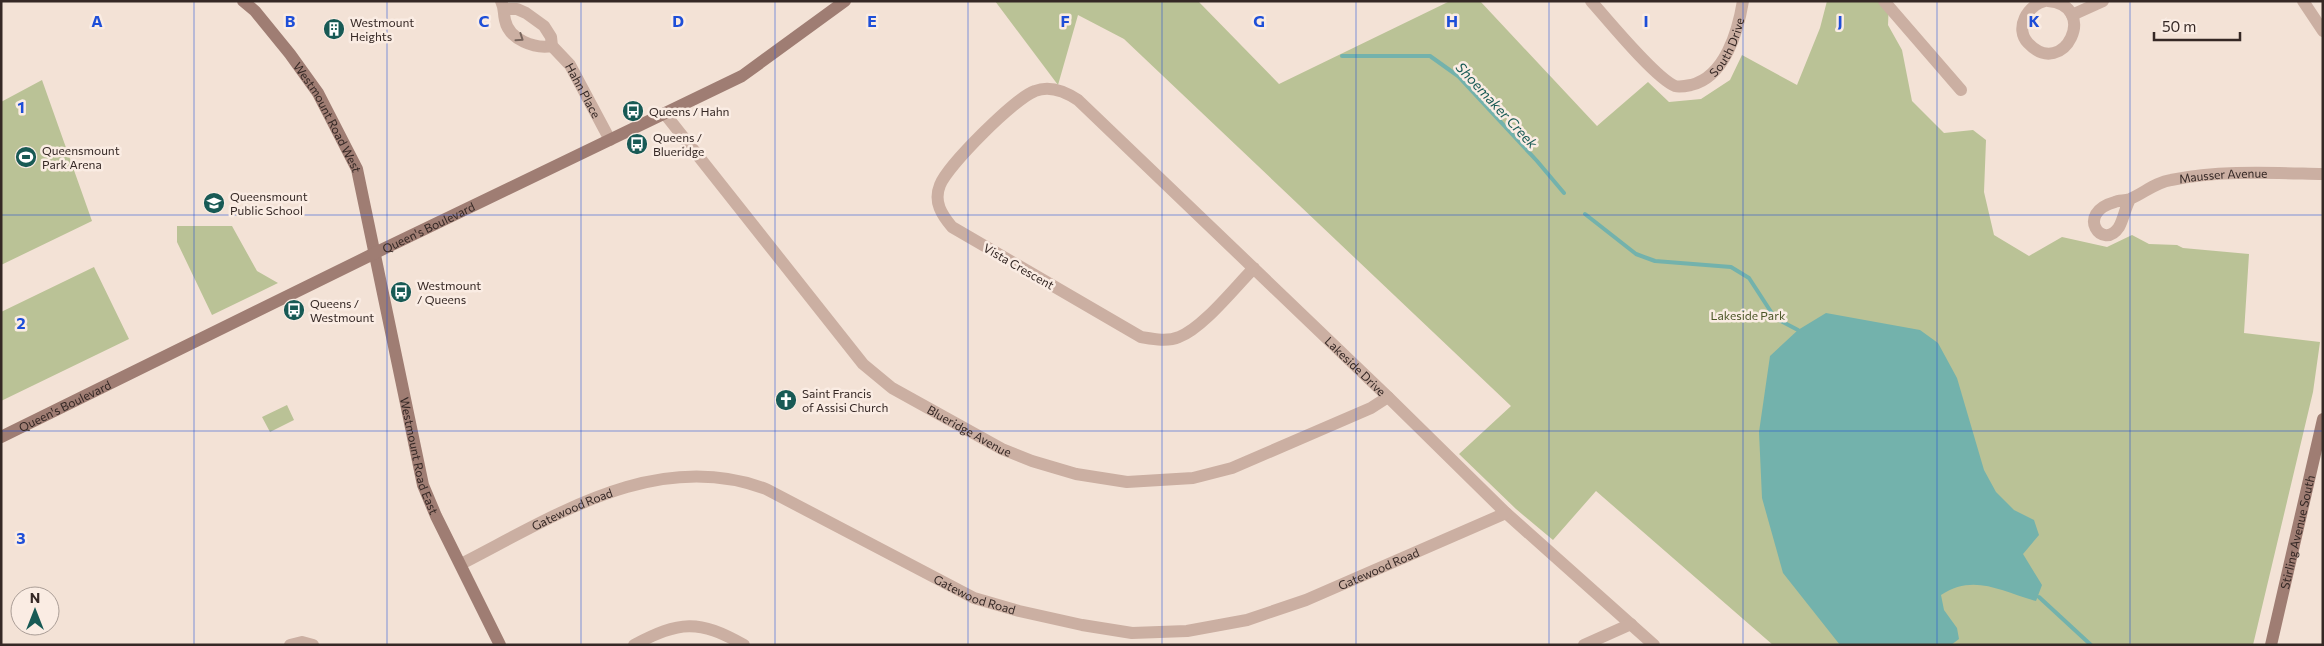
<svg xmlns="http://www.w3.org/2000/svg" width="2324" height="646" font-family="Commissioner,sans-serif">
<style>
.green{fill:#bac296}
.water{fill:#73b2ac}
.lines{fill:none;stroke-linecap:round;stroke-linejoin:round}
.stream{stroke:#73b2ac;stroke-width:4}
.street{stroke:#cbafa2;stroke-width:12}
.secondary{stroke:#9f7d73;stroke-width:12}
.oneway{stroke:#78655d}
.grid{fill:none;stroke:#1d4ed8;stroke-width:1;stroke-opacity:0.55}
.labels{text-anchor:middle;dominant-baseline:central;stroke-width:5;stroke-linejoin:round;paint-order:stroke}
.poi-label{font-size:12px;fill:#352825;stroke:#faece3;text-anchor:start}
.street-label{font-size:12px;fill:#352825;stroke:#faece3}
.park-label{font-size:12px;fill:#4b5527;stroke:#faece3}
.water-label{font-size:14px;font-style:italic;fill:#185a55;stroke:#faece3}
.grid-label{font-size:16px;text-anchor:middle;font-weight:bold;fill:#1d4ed8;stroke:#faece3;stroke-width:5;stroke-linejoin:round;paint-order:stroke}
</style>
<rect width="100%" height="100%" fill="#f3e2d6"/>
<path class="green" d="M995,1h203l81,83 171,-83h30l117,125 51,-44 21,20 32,-3 29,-19 12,-25 55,30 23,-57 7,-27h62l-1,24 14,25 10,51 32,32 29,-3 13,10 -2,52 10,43 35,21 33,-19 45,10 25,-12 17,9 28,1 6,3 66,6 -5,79 76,9 -7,50 -60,253h-480l-177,-154 -43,49 -37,-31 -57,-55 52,-48 -387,-367 -46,-24 -20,70z
M42,80l50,141 -91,44v-163z
M177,226h55l25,45 21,12 -66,32 -35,-73z
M94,267l35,72 -128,62v-89z
M287,405l7,15 -24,12 -8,-15z"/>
<path class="water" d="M1826,313l94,17 18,13 19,35 27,92 12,22 18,18 20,10 5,15 -16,19 19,31 -6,16c-34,-9 -62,-28 -95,-6l3,15 13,18 2,11 -8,6h-111l-57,-72 -21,-75 -3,-66 11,-76 28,-26z"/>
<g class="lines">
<path class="stream" d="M1342,56h88l28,20 79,85 27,32
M1585,214l51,40 19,7 76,6 18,11 26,40 23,12
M2039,597l52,48"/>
<g class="street">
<path d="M501,1c4,8 2,11 4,19 4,20 30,29 47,26"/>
<path id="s1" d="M1591,1c16,18 64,77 84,85 4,1 11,0 16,-1 34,-8 47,-54 52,-84"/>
<path d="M1884,1l77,89"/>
<path d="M2045,1c-17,4 -31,27 -17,42 36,38 72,-38 20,-42"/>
<path d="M2303,1l20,30"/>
<path id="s2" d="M505,9h12l9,4 18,13 7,11 1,9 18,19 40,75"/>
<path d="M2072,15l31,-14"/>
<path id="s3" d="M665,114l198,250 29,24 110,61 30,12 44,13 51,8 66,-4 39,-10 139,-60 17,-11"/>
<path id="s4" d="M2130,199c-5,9 -6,19 -11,28 -16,25 -45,-14 -4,-25 4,-2 10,-1 15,-3 14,-6 26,-17 41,-19 50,-10 101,-7 152,-6"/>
<path id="s5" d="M1254,268c-19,19 -51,60 -75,69 -12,5 -26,2 -38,0l-189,-110c-10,-12 -19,-25 -12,-42 8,-20 75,-87 95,-94 15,-6 31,1 43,9l310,297 118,116 148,132"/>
<path id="s6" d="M461,564c94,-48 196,-116 305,-75l208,109 45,13 63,14 50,8 55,-2 60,-11 59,-20 200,-87"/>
<path d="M290,645l12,-3 11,3"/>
<path d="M634,645c46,-24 64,-26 110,0"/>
<path d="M1584,645l47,-21"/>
</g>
<g class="secondary">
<path id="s7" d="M243,1l12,10 35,43 28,39 39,76 66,316 13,31 64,129"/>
<path id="s8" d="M1,437l374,-184 367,-177 103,-75"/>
<path id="s9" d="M2271,645l52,-226"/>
</g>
</g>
<defs><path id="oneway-chevron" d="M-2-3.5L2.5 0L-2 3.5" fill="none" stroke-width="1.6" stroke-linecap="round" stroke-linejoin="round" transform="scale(1.25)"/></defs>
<use class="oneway" href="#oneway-chevron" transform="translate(520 38) rotate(34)"/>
<path class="grid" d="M194,1v644M387,1v644M581,1v644M775,1v644M968,1v644M1162,1v644M1356,1v644M1549,1v644M1743,1v644M1937,1v644M2130,1v644M1,215h2322M1,431h2322"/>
<defs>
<g id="building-disc" transform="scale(1.125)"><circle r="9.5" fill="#185a55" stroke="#faece3"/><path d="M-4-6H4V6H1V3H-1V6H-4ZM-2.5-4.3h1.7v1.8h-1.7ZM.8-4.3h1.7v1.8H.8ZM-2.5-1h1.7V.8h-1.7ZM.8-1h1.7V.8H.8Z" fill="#fff"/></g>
<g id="bus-disc" transform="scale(1.125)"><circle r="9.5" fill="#185a55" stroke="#faece3"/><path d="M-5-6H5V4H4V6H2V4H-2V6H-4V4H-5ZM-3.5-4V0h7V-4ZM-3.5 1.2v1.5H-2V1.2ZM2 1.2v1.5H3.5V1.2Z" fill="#fff"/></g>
<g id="stadium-disc" transform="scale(1.125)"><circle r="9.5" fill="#185a55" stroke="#faece3"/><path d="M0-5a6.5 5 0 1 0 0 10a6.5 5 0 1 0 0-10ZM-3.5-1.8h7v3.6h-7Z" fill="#fff"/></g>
<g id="school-disc" transform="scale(1.125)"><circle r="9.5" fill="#185a55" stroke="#faece3"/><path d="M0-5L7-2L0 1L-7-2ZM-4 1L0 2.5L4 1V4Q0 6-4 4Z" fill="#fff"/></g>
<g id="church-disc" transform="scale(1.125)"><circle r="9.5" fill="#185a55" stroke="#faece3"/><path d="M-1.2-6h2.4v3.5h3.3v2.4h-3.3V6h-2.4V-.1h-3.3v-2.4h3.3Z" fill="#fff"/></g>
</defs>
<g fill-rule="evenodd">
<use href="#building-disc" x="334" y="29"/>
<use href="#bus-disc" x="633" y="111"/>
<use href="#bus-disc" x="637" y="144"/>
<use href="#stadium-disc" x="26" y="157"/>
<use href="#school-disc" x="214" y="203"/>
<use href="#bus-disc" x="401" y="292"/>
<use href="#bus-disc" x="294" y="310"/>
<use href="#church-disc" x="786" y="400"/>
</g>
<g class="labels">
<g class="poi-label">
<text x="350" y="22">Westmount<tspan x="350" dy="14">Heights</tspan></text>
<text x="649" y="111">Queens / Hahn</text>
<text x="653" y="137">Queens /<tspan x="653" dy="14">Blueridge</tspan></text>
<text x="42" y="150">Queensmount<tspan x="42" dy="14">Park Arena</tspan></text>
<text x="230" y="196">Queensmount<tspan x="230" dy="14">Public School</tspan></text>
<text x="417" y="285">Westmount<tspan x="417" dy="14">/ Queens</tspan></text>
<text x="310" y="303">Queens /<tspan x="310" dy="14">Westmount</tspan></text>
<text x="802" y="393">Saint Francis<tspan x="802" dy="14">of Assisi Church</tspan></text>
</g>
<g class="street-label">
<text stroke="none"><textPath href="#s1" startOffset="191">South Drive</textPath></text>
<text stroke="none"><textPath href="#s2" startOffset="121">Hahn Place</textPath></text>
<text stroke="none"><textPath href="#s7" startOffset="145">Westmount Road West</textPath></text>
<text stroke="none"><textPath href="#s4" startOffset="210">Mausser Avenue</textPath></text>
<text stroke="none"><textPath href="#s8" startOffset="476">Queen's Boulevard</textPath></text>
<text transform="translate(1019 266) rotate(30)">Vista Crescent</text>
<text stroke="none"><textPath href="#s5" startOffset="971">Lakeside Drive</textPath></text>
<text stroke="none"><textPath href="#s8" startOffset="71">Queen's Boulevard</textPath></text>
<text stroke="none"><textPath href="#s3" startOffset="445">Blueridge Avenue</textPath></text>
<text stroke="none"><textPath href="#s7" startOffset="498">Westmount Road East</textPath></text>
<text stroke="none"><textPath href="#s6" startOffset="124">Gatewood Road</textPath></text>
<text stroke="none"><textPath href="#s9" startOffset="116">Stirling Avenue South</textPath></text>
<text stroke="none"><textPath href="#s6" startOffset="979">Gatewood Road</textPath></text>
<text stroke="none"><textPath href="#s6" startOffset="559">Gatewood Road</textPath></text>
</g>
<g class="park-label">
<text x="1748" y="315">Lakeside Park</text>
</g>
<g class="water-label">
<text transform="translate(1497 105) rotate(47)">Shoemaker Creek</text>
</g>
</g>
<g class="grid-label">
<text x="97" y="27">A</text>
<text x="290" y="27">B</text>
<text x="484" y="27">C</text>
<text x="678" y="27">D</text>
<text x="872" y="27">E</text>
<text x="1065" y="27">F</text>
<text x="1259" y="27">G</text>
<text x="1452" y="27">H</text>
<text x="1646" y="27">I</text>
<text x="1840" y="27">J</text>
<text x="2034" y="27">K</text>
<text x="21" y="113">1</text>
<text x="21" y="329">2</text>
<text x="21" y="544">3</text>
</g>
<rect width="2324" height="646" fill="none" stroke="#352825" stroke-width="5"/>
<g transform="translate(35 611)"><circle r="24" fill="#faece3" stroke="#ab9e97"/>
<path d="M0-4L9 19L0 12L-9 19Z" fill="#185a55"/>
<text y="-8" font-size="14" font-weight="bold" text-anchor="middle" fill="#352825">N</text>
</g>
<path d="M2154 32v8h86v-8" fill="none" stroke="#352825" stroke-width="2.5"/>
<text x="2162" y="32" font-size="15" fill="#352825" stroke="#faece3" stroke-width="4" paint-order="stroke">50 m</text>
</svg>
